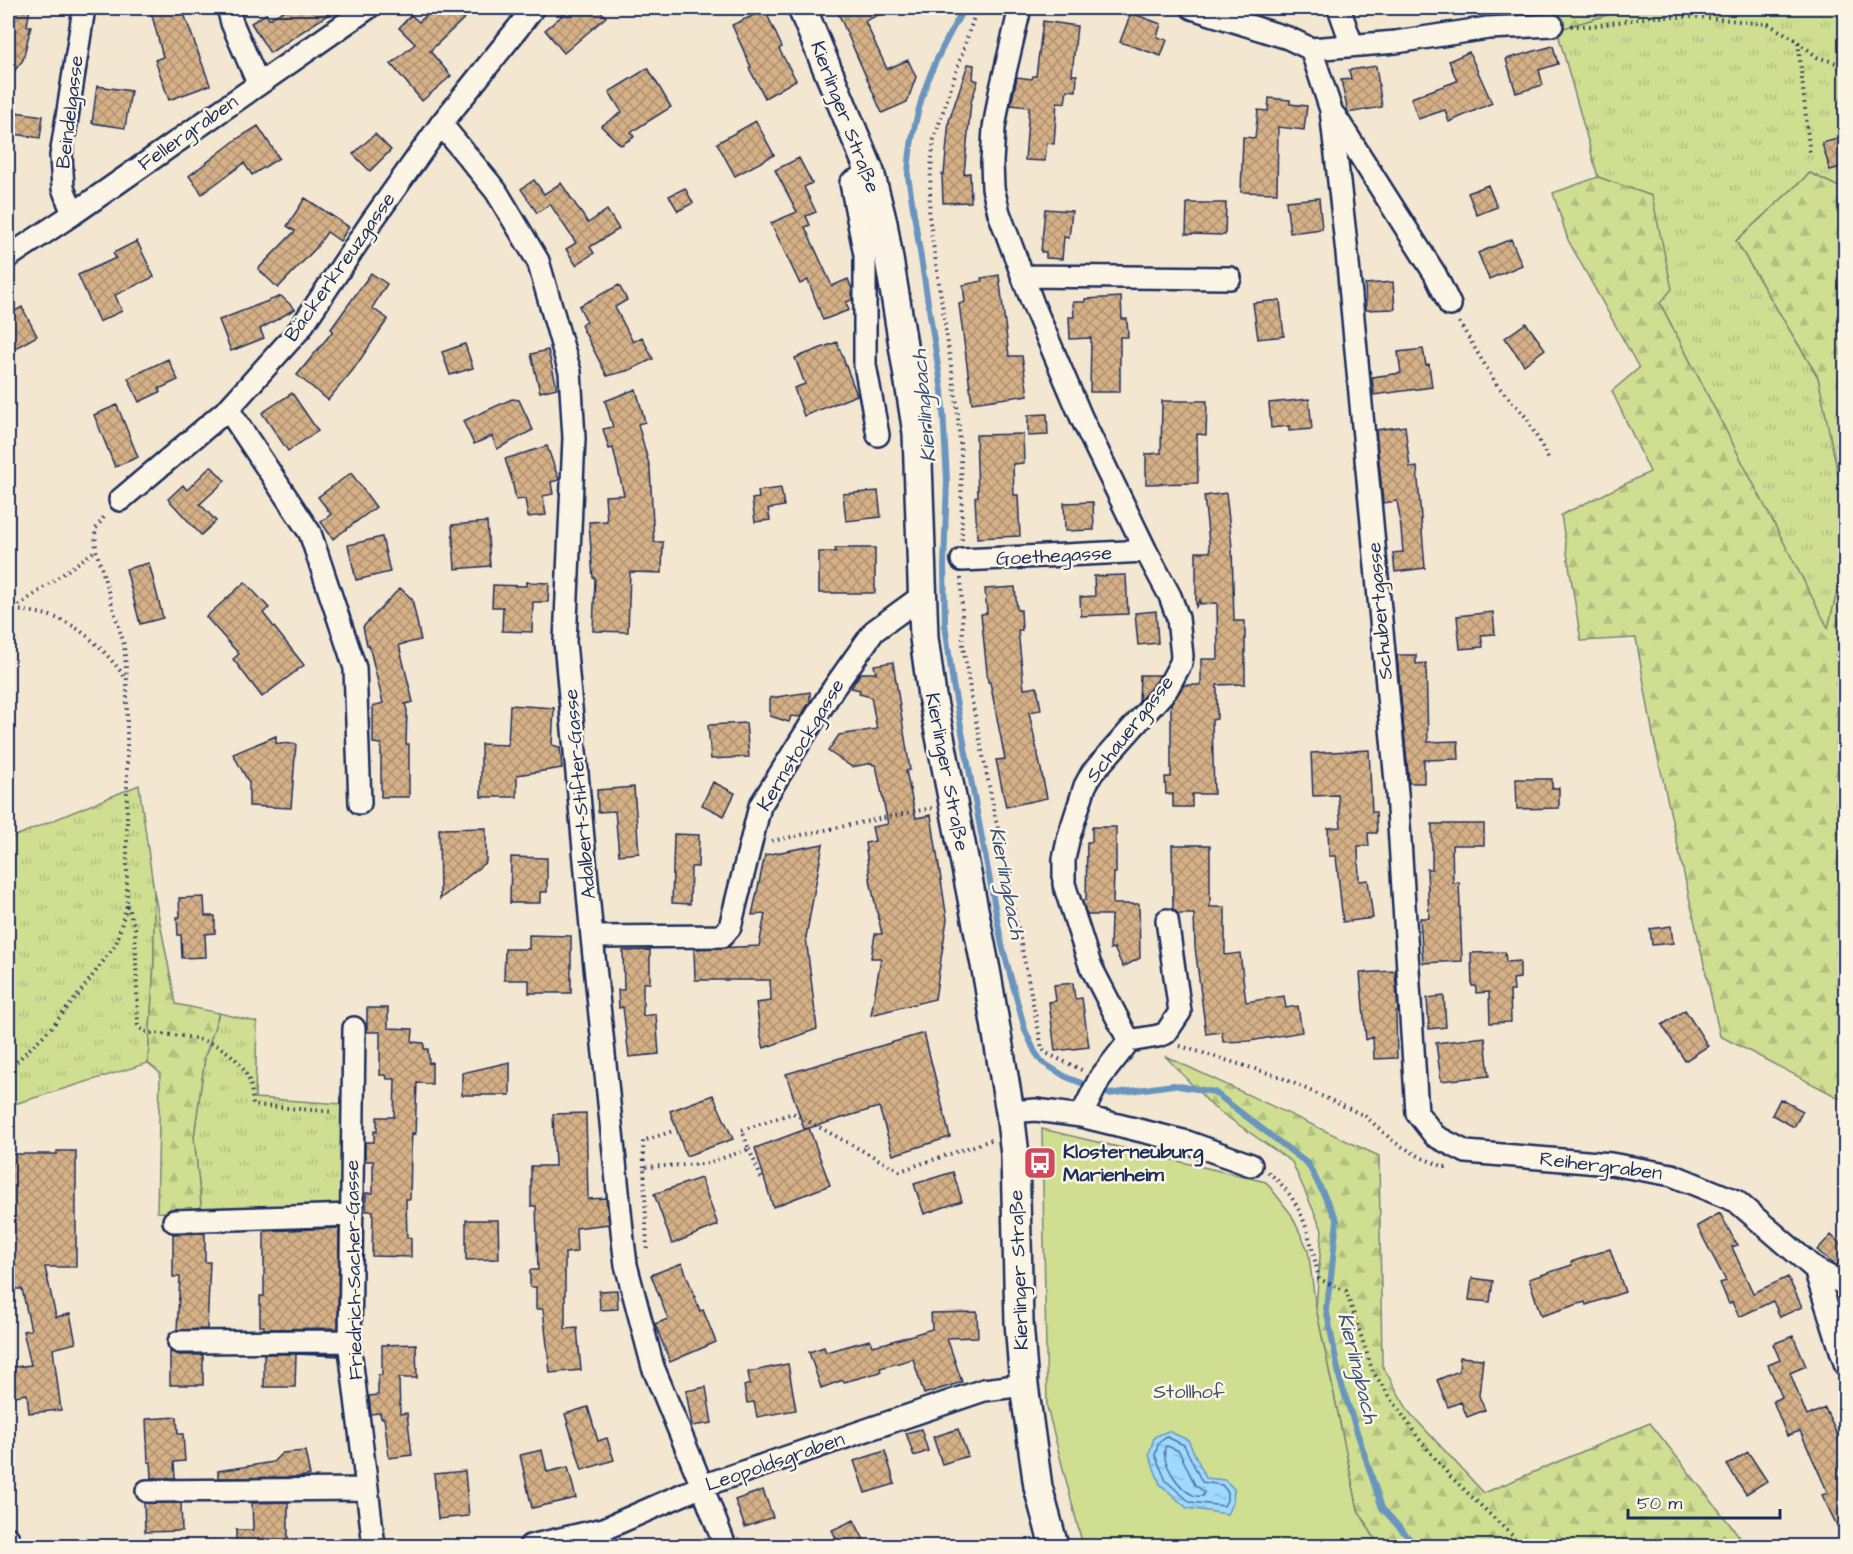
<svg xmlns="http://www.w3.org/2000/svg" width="1853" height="1554" font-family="'Architects Daughter',sans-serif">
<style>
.grass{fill:url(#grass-tufts);stroke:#758678;stroke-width:1.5}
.forest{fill:url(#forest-firs);stroke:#758678;stroke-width:1.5}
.park{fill:#cfde91;stroke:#758678;stroke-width:1.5}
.water{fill:url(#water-ripples);stroke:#6a95bf;stroke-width:1.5}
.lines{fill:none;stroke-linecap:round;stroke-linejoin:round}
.shore{stroke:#4f739e;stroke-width:1.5}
.stream{stroke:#6a95bf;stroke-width:6}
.building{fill:url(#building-cross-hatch);stroke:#1b2f5e;stroke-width:1.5}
.minor-casing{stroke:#1b2f5e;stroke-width:26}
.major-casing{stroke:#1b2f5e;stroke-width:32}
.path{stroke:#1b2f5e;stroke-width:4;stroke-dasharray:1.5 4.5;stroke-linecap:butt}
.minor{stroke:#fcf5e5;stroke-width:21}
.major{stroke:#fcf5e5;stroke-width:27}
.labels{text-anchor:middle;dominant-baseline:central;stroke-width:5;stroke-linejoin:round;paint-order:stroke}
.street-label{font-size:20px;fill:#1b2f5e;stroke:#fcf5e5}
.poi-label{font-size:20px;font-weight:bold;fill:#1b2f5e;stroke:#fcf5e5;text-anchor:start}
.park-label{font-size:20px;fill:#3f5268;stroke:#fcf5e5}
.water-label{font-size:21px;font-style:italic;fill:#35517e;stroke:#fcf5e5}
</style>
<defs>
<pattern id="grass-tufts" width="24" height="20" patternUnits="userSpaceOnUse" patternTransform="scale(1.5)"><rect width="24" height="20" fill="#cfde91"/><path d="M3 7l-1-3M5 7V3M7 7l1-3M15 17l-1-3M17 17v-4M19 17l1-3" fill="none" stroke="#b1bf7f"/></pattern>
<pattern id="forest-firs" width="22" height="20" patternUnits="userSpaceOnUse" patternTransform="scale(1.5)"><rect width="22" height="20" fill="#cfde91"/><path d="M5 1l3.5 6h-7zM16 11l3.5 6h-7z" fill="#b1bf7f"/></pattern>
<pattern id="water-ripples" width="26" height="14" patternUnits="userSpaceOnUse" patternTransform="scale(1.5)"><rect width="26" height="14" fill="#9ed9ff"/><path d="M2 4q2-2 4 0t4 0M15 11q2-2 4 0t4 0" fill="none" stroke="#8bd"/></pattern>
<pattern id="building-cross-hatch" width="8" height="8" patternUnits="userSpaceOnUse" patternTransform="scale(1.5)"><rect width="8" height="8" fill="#d6b187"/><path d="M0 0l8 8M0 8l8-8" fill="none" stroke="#ad9072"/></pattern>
</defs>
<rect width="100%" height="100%" fill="#f4e7d2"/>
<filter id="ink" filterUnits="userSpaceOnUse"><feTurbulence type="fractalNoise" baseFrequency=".0167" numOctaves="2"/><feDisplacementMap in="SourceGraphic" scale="12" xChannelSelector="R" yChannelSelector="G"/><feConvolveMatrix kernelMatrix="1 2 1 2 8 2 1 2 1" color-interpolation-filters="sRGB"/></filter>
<g filter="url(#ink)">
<path class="grass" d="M1630,8h215v182l-35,-17 -74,68 82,136 28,132 -1,51 -17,69 -168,-326 -8,-107 -54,-19 -41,-147z
M139,785l15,107v71l-6,100 -140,43v-267z
M219,1013l38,9 -2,76 88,6 -2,107 -139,3 -8,-77 11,-80z"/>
<path class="forest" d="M1525,8h105l-73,22 -49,-16z
M1810,173l35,17v319l-27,-132 -82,-136z
M1598,177l54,19 20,93 -12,14 168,325 17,-68v541l-125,-65 -67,-301 -17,-97 -55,3 -20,-126 89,-43 -38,-81 27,-23 -71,-128 -15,-47z
M154,892l22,112 43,9 -14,44 -11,80 8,77 -45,-2 3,-139 -12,-10 6,-100z
M1165,1056l214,100 3,209 27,47 75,81 166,-70 97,123h-368l-21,-36 -42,-202 6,-78 -30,-68 -79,-55z"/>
<path class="park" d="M1042,1129l224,53 25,32 17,36 8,58 42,202 21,36h-296l-36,-139z"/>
<path class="water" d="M1168,1431l20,9 18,38 19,2 9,9 -1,13 -6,12 -40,-6 -27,-24 -11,-29 5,-18z"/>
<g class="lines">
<path class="shore" d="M1167,1437l17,8 18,37 20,3 5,6v9l-3,6 -34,-4 -24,-21 -11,-26 4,-13z
M1167,1446l12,5 16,34 9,7 -1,4c-3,0 -7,1 -10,-1 -14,-6 -32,-32 -28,-48z"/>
<path class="stream" d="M964,8c-12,22 -25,44 -34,67 -12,30 -21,70 -22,101l34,215 5,90 -3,84 1,59 8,60 49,261 23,85 10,22 7,10 24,15 43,17 64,-9 41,7 94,72 29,56 -6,57 -5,31 14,72 42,128 34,38"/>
</g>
<path class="building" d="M8,8h22l-3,18h4l-8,34 -15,19z
M150,8h32l28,77 -41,15 -14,-40 8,-3z
M289,8h49l-68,45 -19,-30 15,-9 3,5z
M434,8h41l-45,43 21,25 -29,25 -31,-37 24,-20 -16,-16 12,-13 8,7z
M571,8h27l8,9 -42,36 -19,-23z
M836,8h57l-28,13 22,48 21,-9 8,17 -9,25 -25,11z
M765,10l17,37 -3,2 17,31 -31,18 -16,-30 2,-1 -19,-42z
M1131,13l30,11 -4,13 10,3 -6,16 -41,-14z
M1043,21l34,5 -5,49h5l-1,16 -9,-1 -2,13 -8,-1 -3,42 -7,-1 -2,18 -20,-1 4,-53 -18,-2 6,-28 15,2 1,-3h3z
M1553,46l5,18 -19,6 4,15 -27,8 -10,-34z
M1469,52l23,51 -43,19 -4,-12 -27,9 -7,-21 46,-17 -8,-20z
M968,64l6,1 -1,14 5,2 -7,21 -7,72 6,-1 1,29 -28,1 -1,-29h2l5,-53z
M1376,66l6,41 -34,6 -7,-33 10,-1 -2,-9z
M648,68l23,39 -40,25 3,5 -13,8 -20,-19 21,-14 -13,-20z
M97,86l34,5 -6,37 -33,-5z
M1269,98l21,2v4l17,2 -3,24 -26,-3 -1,66 -36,-1 2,-55 12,1 3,-28 10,1z
M8,111l35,5 -3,22 -32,-5z
M756,121l18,34 -39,21 -18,-33z
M258,126l21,32 -27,17 -8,-12 -42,31 -13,-18 48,-37z
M375,134l16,16 -21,21 -17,-17z
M1845,137v29l-15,4 -8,-27z
M799,158l13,25 -8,4 12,25 -10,4 4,9 -5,2 27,59 16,-7 4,10v11l-6,2 3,8 -26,10 -15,-40 -8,4 -29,-61 26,-11 -22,-42z
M534,180l10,14 17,-11 27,40 19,-13 12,19 -29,18 4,6 -18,12 -10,-16 10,-6 -26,-39 -13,9 -16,-24z
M1488,185l9,22 -20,8 -9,-22z
M685,188l8,15 -15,8 -9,-15z
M305,198l44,29 -9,14 -13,-9 -11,16 -38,40 -20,-19 37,-38 -8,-5z
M1319,198l3,31 -32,4 -4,-32z
M1187,203h39l-1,32 -39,-1z
M1045,209l27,2 -3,27 -5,-1 -2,22 -16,-1v-6h-5z
M1511,239l11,26 -33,14 -11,-26z
M137,241l17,36 -39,18 7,16 -23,11 -21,-47 38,-17 -3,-5z
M371,273l16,11 -15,24 16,11 -35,51 -25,30 -31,-25 36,-44 -2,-2z
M999,275l10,81h13l6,39 -56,8 -13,-99 6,-2 -2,-17 19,-4 -1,-3z
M1393,282l2,27 -29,1 -1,-26z
M619,285l8,15 -12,7 18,35 9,-5 11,22 -23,11 -23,6 -26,-51 6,-3 -8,-16z
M281,296l14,13 -35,20 4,9 -33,13 -12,-31z
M1121,297l1,22h5l1,18h-8v55h-30l1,-54 -21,1 -1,-22h5l-1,-15h12v-3z
M1280,300l4,36 -26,3 -5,-36z
M22,307l15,29 -25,14 -4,-9v-26z
M1526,323l19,26 -21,16 -19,-27z
M837,342l20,53 -53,21 -10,-28 11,-4 -10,-26z
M465,344l8,24 -23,7 -8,-23z
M1423,349l3,16 3,-1 3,23 -58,8 -2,-18 29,-4 -3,-21z
M548,350l9,38 -17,4 -9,-38z
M168,359l10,21 -19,9 1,3 -21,10 -11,-24z
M636,389l9,33 -7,2 12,44 4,74h9l-1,31 -32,-1 -2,60 -35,-1 2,-53h-2l-4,-56 18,-1 -2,-25 19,-1 -11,-47 -4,1 -6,-20 10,-2 -8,-26z
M292,393l26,38 -30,20 -26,-38z
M512,399l7,1 14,30 -36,19 -5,-13 -18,8 -11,-23z
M1309,399l3,30 -23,2v-5l-18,2 -2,-25z
M1162,401h45l-1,34 -9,-1 1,49 -52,1v-30l15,-1z
M117,405l21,52 -23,10 -21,-52z
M1047,414l1,21 -20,1v-21z
M1405,426l5,42 7,-1 8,101 -30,4 -2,-19 10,-1 -3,-34 -3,-17 -14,2 -7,-73z
M1023,434l1,29 -11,1 1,31h4l2,41 -43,2 -2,-41 3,-1 -2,-61z
M547,446l12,34 -8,2 2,12 -10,2 3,19 -18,2 -3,-18 -9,1 -4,-20 -7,-21z
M211,466l14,15 -25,23 16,17 -15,14 -33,-36 15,-14 4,5z
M351,473l25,34 -43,32 -12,-17 10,-8 -13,-17z
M781,488l3,18 -16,3 2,11 -15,2 -3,-23 7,-1 -1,-7z
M878,491l3,26 -35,4 -3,-27z
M1226,493l6,54 2,74h11v63l-28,1v34l-5,1 2,74h-22v13h-19v-13h-7l-1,-17h6v-74l13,-18h17v-26h17l-1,-56 -17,1v-4l-4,7v-55h14l-6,-56z
M1093,502l1,28 -29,1 -1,-28z
M487,522l3,44 -35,3 -3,-44z
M382,537l8,35 -34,8 -8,-35z
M835,548h40v45h-56v-41h17z
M149,563l14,55 -23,6 -14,-55z
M1126,575l2,39 -47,2 -1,-19 15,-1 -1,-20z
M245,582l24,26 -6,5 41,52 -42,32 -29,-38 6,-5 -33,-37z
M526,582l23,1 -1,19h-15l-1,30 -30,-1 1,-24h-11l1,-22 33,1z
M1015,587l2,23h4l1,20h-4l6,59 13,-2 4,23 -12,2 18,86 -41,9 -10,-47 9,-1 -15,-77h-2l-7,-68 6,-1 -2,-24z
M400,588l12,11 9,41 -22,5 14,57 -8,2 2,6 -1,34h3v53h-28v-53l-8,-1v-37l10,-3 -14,-58h-2l-4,-18z
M1156,611l2,32 -20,2 -3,-32z
M1493,612l2,22 -14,1 2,12 -23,2 -3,-33z
M1397,655h19v9l10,-1 2,79 30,-1 1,18 -35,1v23h-15z
M893,662l17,108 -4,1 10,47 15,-3 16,104 -12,80 -64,16 10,-57h-10l4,-24h7l-11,-49 -6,-42 10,-2 -3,-14 16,-3 -12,-59h-3l-1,-2 -20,4 -24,-16 11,-16 38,-6 -6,-32 -12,-3 1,-4 -9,-2 9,-15h16l-2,-8z
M1140,675h20l-4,7 -17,19z
M810,692v10l-10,15 -9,-1 -2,6 -19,-6v-18z
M510,705l44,3 -2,37 8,2 2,21 -45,7v22h-36v-53l27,1z
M746,723l3,34 -38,2 -3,-34z
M276,736v7l20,1 -5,64 -42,-2v-23l-16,-29z
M1369,750l3,62h4l1,21h-9l1,13h-11l1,35 9,-1 5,38 -30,4 -7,-66h-7l-1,-28 13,-1 -3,-32 -25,1 -2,-43z
M1516,779h36v9h7v20l-42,1z
M713,782l22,11 -11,23 -22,-11z
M634,787l5,66 -20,2 -4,-44 -17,1 -1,-22z
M1432,824h52v21h-32l1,38 6,-1 3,79 -39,2 -3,-45h9l-2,-49h5z
M1092,827h24v46h-2l-1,31h26l1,54 -17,9 -9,-19 -4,1 1,-34h-24l-5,-15h4l1,-58h5z
M486,828v34l-46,37 -1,-70z
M674,834l25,1 -1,32h-7l-1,37 -18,-1z
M823,844l-17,93 11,92 -53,19 -3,-10 -5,-35 15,-2 -1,-21h-75l-1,-31 65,-3 6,-32 -13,1 13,-60z
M1172,845h38v62h15v48l15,-2 6,49 38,-6 2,12 12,-2 4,26 -52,9 -27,1 -1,-10 -16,2 -11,-87 -1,-33h-16l-5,-5z
M511,857l36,1v34h-7v11h-30z
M204,897l1,19h10v17l-10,1 1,23 -24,1 -1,-23h-3l-1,-18h3l-1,-19z
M1671,926l2,17 -21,2 -2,-16z
M529,935l42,1v57h-42v-13h-25l1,-31h24z
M650,950v33h-7v33l13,-2 3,40 -30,3 -6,-50 -4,1 -1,-18h6l-1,-39z
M1505,952l1,10 14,-1v17l-7,1 1,12h-4l1,31 -21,1 -1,-31 -13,1v-7h-4l-1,-33z
M1395,971l3,41h-2l1,46 -23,1 -1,-22 -7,3 -6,-67z
M1073,983l2,16 7,-1 7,49 -34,4 -6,-49 7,-1 -2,-16z
M1444,996l2,31 -17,2 -2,-31z
M367,1008h21v20l25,1 -1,13 12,1v6h4l1,14 3,-1v22l-15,-1 -2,51 -3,-1 -1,20 -1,46h-4l1,39h4v19l-39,-1 1,-45h-7v-18h7v-32h-8v-19h9v-11l3,1v-15h17l1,-38h-8l-1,-4h-6v-43h-13z
M1685,1010l23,36 -23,15 -23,-36z
M924,1033l26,104 -57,18 -14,-48 -70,21 21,57 -57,22 -18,-59 54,-20 -5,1 -18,-55z
M1485,1037l4,39 -48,5 -5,-38z
M510,1062v33h-48v-22z
M713,1095l20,44 -47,17 -16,-45z
M1780,1099l23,12 -9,16 -22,-12z
M586,1113l2,86 18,-1 3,26 -33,4 1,24 -12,1v76l12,-1 4,42 -31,3 -7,-64h-7v-22h-6v-17h8l-2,-64h-5v-40h24l-2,-52z
M57,1151h19v116h-31l11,50 14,-3 6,29 -23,6 8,61 -32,3 -2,-19 -19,3v-29l23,-3 -8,-34 8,-1 -9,-41h-14v-135h49z
M953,1172l9,29 -38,13 -10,-30z
M701,1178l17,47 -46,19 -18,-50z
M1720,1213l17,32 -5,2 21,46 35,-16 14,30 -22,10 -7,-16 -34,16 -7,-15 -3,2 -9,-21 6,-2 -29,-55z
M466,1220h32l1,39 -33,1z
M339,1228l-1,100 -74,1v-3h-4v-30h4v-65z
M205,1233v29h5l-3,67 -30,1 3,-53h-7v-43z
M1831,1235l14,13v7l-9,11 -19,-16z
M1610,1249l15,43 -39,13 -1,-3 -44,14 -12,-37 43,-14 -1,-3z
M682,1263l18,48 3,-1 13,32 -46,20 -15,-38 13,-5 -17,-44z
M1472,1278l21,3 -3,21 -21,-2z
M617,1290l1,19 -18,1 -1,-19z
M977,1312l1,25 -31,1 15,44 -38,12 -11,-35 -33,9 1,4 -37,10 -1,-2 -22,8 -12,-36 15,-5 2,5 44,-12 2,6 14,-3 46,-14 -1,-16z
M1793,1336l13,30 -16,7 17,43 18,-8 20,44v90l-23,-47 6,-2 -28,-62 -13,5 -14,-35 9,-4 -14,-32 12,-5 -7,-16z
M416,1344l1,34h-18l1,36 7,-1 5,42 -23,3 -5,-40h-3l-1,-5 -9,1 -2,-18 9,-1v-20h4v-30z
M170,1351l9,4h24v30h-33z
M264,1354h74v2l-42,-2 -1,33h-31z
M1460,1357l23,2 -4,37 6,14 -18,7 -6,-15 -13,5 -11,-27 22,-9z
M788,1364l8,46 -39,7 -3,-15 -7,1 -3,-17 6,-2 -2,-12z
M706,1387l6,36 -20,3 -6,-35z
M588,1407l10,34 9,-3 7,22 -32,10 -17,-56z
M177,1417l1,17h5l2,27 -11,1 1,16h-23l-1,-16h-3l-2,-43z
M921,1429l7,22 -14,5 -8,-23z
M958,1429l10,27 -26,8 -9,-27z
M542,1450l5,22 21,-5 8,31 -44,10 -12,-53z
M305,1451l5,24 -11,2 -81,1v-7l55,-9 9,-9z
M885,1451l10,33 -30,9 -11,-32z
M1748,1452l19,29 -21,13 -19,-29z
M465,1471l4,45 -31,3 -4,-45z
M763,1490l10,27 -28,10 -10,-27z
M288,1502v39l-29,1v4h-23v-16h17l-1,-27z
M144,1503h37l1,28 -37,1z
M854,1520l13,26h-27l-8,-16z"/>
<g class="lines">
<g class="minor-casing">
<path id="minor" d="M228,8l4,15 26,60
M1020,8l-20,85 -6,35 -2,34 1,26 6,25 34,91 49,115 64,132 24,45 8,22 4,38 -1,7 -14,26 -75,84 -7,13 -16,50 -5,23v25l26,81 39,76 -29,37 -19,38
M1192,8l96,30 23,11 85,-7 92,-14 64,-3
M1339,8l13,37
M1311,49l20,61 16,143 50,540 20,320 18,23 31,16 145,12 61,11 64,26 79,68 31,16
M1335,116l100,158 15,31
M441,124l55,67 42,70 32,111 4,66 -9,204 27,295 31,303 3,25 27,102 49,119 23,60
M870,172l-19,11 14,72v110l13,70
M73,214l-10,-26 -2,-32 23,-148
M8,257l65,-43 295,-206
M1022,276l208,2
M228,409l82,124 45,135 5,135
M120,500l108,-91 72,-80 72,-108 69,-97 77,-96 15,-20
M962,560l184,-9
M592,937l130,-1 8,-9 30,-121 73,-117 41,-58 48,-35
M354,1028l-4,321 24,197
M1129,1041l29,-5 8,-3 14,-21 -13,-92
M1010,1112l26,-2 45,6 106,26 64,23
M174,1221l178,-6
M1815,1269l31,97
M179,1342l171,-1
M147,1491l219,-2
M8,1538l1,8
M530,1546l74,-17 98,-43 282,-96 40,-5"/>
</g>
<g class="major-casing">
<path id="major" d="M802,8l68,164 13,51 13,78 21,132 7,205 8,58 55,279 23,137 5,43 4,167 5,63 14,102 16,59"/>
</g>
<path class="path" d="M1571,26h21l59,-9h49l68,7 30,17 12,115
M1798,42l19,15 29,9
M1459,322l38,63 29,32 23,43
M962,540l-1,-86 -4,-49 -28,-189 2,-48 3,-29 43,-131
M961,578l2,68 9,55 70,347 4,5 38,18
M14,609l82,-59
M8,610c59,1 83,24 118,68
M772,841l160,-33
M127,905l8,23 3,97 6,7c40,5 84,3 104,46 4,8 4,19 5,27l81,7
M1180,1046l98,30 87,40 29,26 28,16 23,9 4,-2
M8,1070l42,-41 29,-35 37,-50 11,-39v-225l-3,-35 -28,-95 -1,-20 11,-16
M749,1149l14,33
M644,1167l-1,-26 30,-10
M1268,1172c36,29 42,65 51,107l27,12 27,81 46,67 30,36 74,71
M647,1249l-3,-82 61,-3 44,-15 -7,-19 51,-17 107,58 91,-31"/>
<use href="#minor" class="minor"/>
<use href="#major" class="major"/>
</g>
</g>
<defs>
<g id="bus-square" transform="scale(1.725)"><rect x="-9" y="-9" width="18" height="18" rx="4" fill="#d1495b" stroke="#fcf5e5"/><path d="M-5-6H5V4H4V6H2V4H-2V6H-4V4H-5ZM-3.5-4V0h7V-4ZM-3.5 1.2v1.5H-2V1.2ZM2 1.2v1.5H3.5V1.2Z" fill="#fff"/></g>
</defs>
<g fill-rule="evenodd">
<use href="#bus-square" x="1040" y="1163"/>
</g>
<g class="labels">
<g class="street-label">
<text transform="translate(70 112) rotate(-83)">Beindelgasse</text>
<text transform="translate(845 117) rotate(69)">Kierlinger Straße</text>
<text transform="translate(188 133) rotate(-35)">Fellergraben</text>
<text transform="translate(340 267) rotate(-55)">Bäckerkreuzgasse</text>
<text transform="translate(1054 556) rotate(-3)">Goethegasse</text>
<text transform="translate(1380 611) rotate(-95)">Schubertgasse</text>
<text transform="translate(1130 729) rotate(-52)">Schauergasse</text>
<text transform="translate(801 745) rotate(-59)">Kernstockgasse</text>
<text transform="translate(947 772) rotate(79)">Kierlinger Straße</text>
<text transform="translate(580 794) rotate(-95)">Adalbert-Stifter-Gasse</text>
<text transform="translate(1601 1166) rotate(7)">Reihergraben</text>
<text transform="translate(354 1270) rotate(-91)">Friedrich-Sacher-Gasse</text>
<text transform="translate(1019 1270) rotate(-92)">Kierlinger Straße</text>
<text transform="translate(775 1462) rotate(-19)">Leopoldsgraben</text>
</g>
<g class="poi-label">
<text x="1063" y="1152">Klosterneuburg<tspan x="1063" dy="23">Marienheim</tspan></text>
</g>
<g class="park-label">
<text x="1189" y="1392">Stollhof</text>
</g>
<g class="water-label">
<text transform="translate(924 406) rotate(-95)">Kierlingbach</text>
<text transform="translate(1007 883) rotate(79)">Kierlingbach</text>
<text transform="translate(1358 1368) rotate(76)">Kierlingbach</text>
</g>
</g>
<rect width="1853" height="1554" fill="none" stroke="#fcf5e5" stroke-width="30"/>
<rect x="15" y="15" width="1823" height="1524" fill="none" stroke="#1b2f5e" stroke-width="2" filter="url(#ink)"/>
<path d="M1628 1509v9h152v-9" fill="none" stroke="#1b2f5e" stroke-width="3"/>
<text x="1637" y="1509" font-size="18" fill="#1b2f5e" stroke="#fcf5e5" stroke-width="4.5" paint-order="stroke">50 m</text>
</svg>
